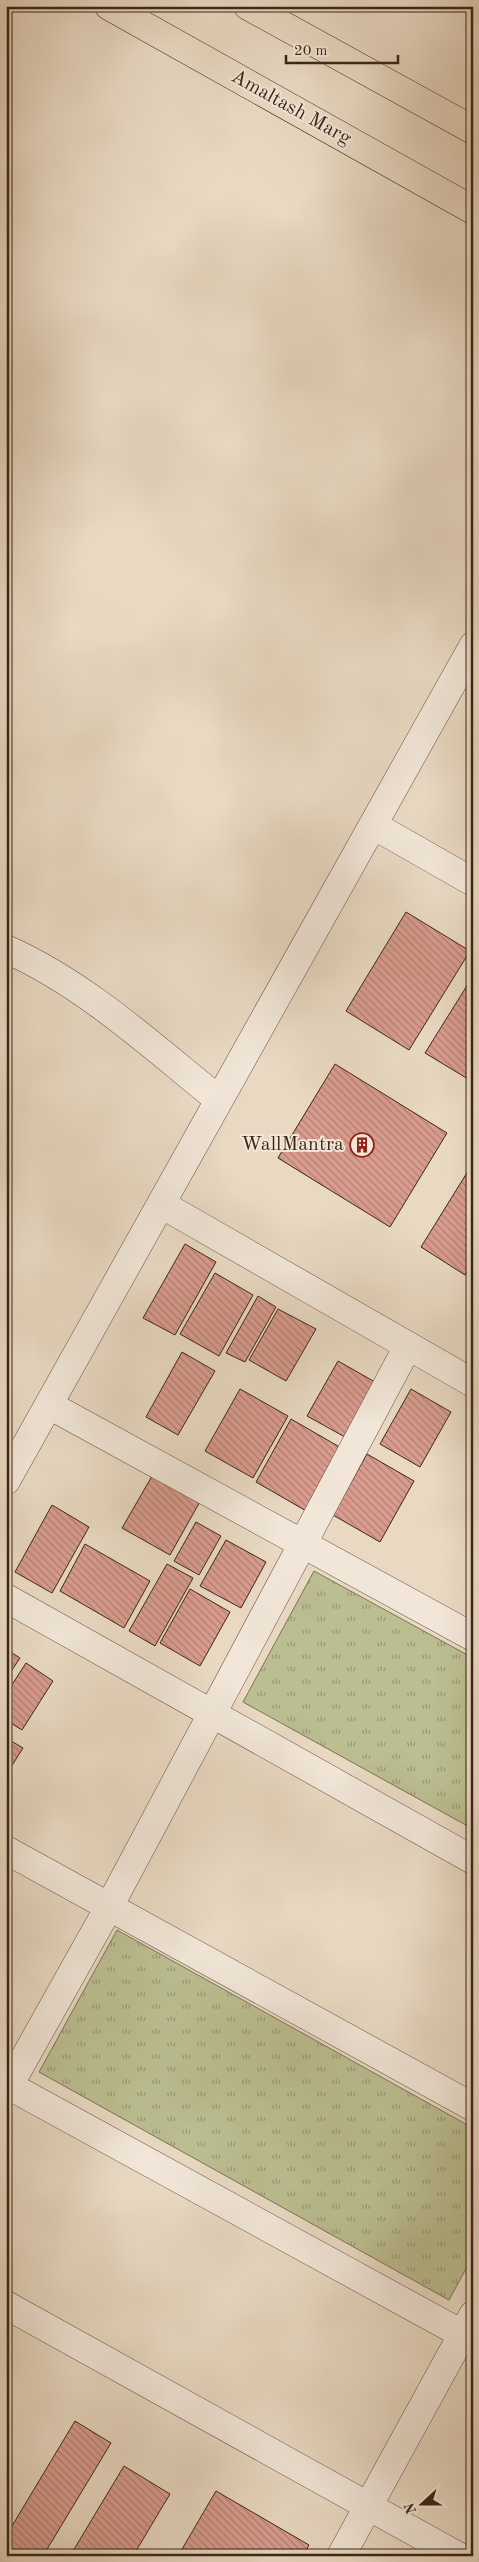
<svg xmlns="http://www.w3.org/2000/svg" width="479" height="2562" font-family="'Old Standard TT',serif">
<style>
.grass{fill:url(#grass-tufts);stroke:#7c7254}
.building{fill:url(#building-back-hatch);stroke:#3d2617}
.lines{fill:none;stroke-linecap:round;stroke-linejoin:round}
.minor-casing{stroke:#685342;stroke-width:29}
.major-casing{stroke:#3d2617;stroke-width:29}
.minor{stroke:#f1e6d8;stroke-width:28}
.major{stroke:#e9d9c3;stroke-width:28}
.labels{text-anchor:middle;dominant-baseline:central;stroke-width:4;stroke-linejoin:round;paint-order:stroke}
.street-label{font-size:20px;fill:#3d2617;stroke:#f1e6d8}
.poi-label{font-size:20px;fill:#3d2617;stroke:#f1e6d8;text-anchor:end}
</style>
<defs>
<pattern id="grass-tufts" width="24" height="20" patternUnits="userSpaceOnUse" patternTransform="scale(1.25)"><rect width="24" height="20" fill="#bbbe91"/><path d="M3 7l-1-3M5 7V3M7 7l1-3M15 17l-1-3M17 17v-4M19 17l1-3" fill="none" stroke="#999a75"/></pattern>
<pattern id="building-back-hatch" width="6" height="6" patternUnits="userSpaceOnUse" patternTransform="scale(1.25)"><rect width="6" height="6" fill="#d99c8e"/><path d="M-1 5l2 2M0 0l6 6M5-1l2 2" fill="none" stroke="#b17f73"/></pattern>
</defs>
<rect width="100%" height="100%" fill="#e9d9c3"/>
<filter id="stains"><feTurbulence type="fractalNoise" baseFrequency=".004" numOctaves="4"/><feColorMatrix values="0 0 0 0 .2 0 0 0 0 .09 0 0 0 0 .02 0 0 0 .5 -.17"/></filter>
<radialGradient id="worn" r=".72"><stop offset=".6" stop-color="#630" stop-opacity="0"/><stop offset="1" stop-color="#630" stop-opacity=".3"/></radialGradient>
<path class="grass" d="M314,1571l159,87v171l-230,-127z
M117,1930l356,198v128l-24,44 -410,-228z"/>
<path class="building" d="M406,912l64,39 -61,99 -63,-39z
M473,976v106l-48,-29z
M335,1064l112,69 -57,94 -112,-69z
M473,1163v100l-8,12 -44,-28z
M185,1244l31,18 -41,73 -32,-17z
M215,1273l38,22 -34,61 -39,-22z
M258,1296l18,11 -31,55 -19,-9z
M278,1309l38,20 -30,52 -37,-21z
M182,1352l33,19 -37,64 -32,-18z
M338,1361l37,21 -30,55 -38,-21z
M240,1389l48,27 -35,62 -48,-27z
M411,1389l40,23 -31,55 -40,-23z
M291,1419l52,30 -35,63 -52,-30z
M367,1454l47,27 -34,61 -47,-27z
M155,1471l47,27 -32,57 -48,-27z
M52,1505l37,22 -37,66 -37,-21z
M196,1522l25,14 -22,39 -25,-14z
M226,1540l40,22 -25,46 -41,-22z
M85,1544l65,37 -26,47 -64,-37z
M167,1564l26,14 -38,68 -26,-15z
M190,1589l40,23 -30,54 -40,-23z
M6,1649l14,9 -14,21z
M26,1663l27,18 -31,49 -16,-10v-26z
M6,1738l17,10 -17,27z
M75,2421l36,22 -68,113h-37v-20z
M124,2466l46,28 -37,62h-63z
M216,2491l93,54 -6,11h-125z"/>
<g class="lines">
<g class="minor-casing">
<path id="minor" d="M373,825l100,57
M6,949c79,35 146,97 213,151
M161,1204l312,179
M49,1405l424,232
M6,1481l467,-835
M6,1598l467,262
M6,1850l467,257
M6,2084l467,256
M6,2091l103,-184 299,-561
M6,2305l452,251
M341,2556l132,-241"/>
</g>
<g class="major-casing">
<path id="major" d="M109,6l364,204
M248,6l225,124"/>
</g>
<use href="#minor" class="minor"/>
<use href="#major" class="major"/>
</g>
<defs>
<g id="building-ring" transform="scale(1.25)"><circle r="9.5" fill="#f1e6d8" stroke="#8f2418" stroke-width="1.5"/><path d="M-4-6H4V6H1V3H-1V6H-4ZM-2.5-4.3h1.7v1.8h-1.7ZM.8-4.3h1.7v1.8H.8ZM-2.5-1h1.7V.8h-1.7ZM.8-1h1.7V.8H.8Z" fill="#8f2418"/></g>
</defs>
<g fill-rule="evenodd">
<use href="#building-ring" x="362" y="1145"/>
</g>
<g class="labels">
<g class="street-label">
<text transform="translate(291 108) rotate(29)">Amaltash Marg</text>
</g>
<g class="poi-label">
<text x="344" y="1145">WallMantra</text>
</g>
</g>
<rect width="479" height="2562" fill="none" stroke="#e9d9c3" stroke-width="25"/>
<rect x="8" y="8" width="464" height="2547" fill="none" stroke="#3d2617" stroke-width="2.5"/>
<rect x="12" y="12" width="454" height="2537" fill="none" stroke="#3d2617"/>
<g transform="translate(422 2504) rotate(249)" stroke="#f1e6d8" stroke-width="4" paint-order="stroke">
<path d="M0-4L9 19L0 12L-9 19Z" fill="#3d2617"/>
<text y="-8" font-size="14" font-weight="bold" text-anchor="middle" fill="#3d2617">N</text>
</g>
<path d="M286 55v8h112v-8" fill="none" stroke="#3d2617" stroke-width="2.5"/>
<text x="294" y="55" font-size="15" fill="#3d2617" stroke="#f1e6d8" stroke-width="4" paint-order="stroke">20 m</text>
<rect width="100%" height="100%" filter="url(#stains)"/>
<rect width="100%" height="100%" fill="url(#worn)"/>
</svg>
